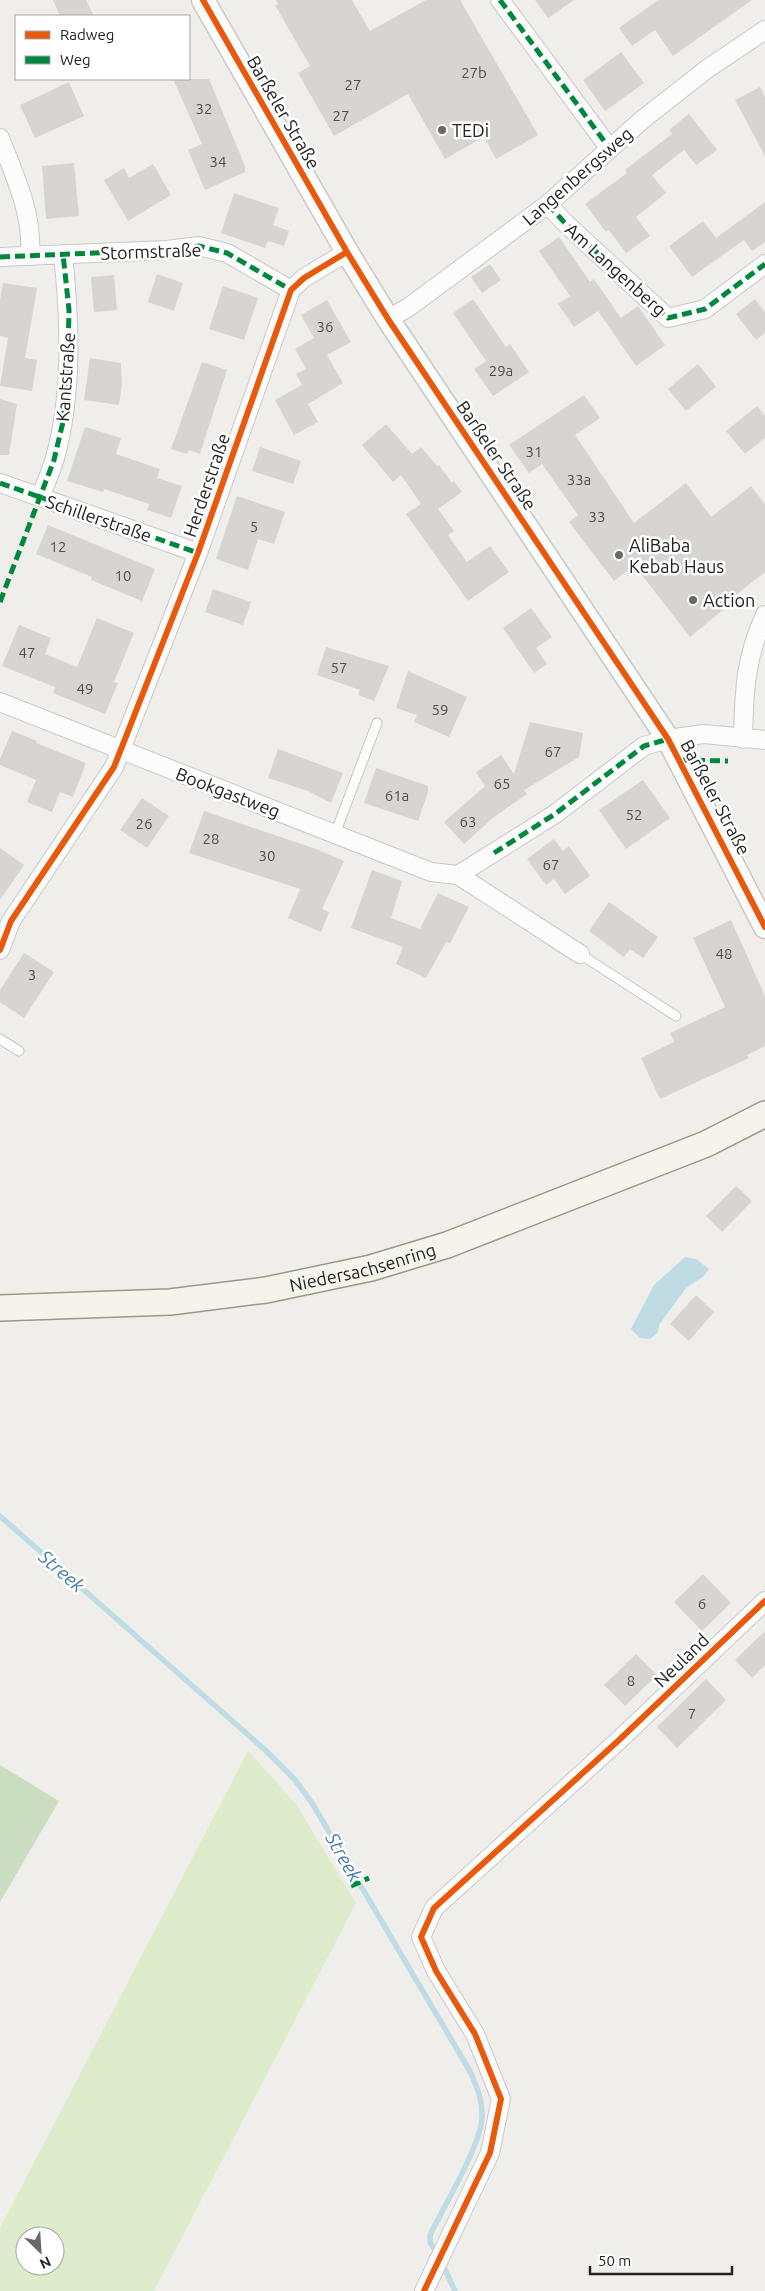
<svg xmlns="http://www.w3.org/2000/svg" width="765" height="2291" font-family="Ubuntu,sans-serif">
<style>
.grass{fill:#ddeccb;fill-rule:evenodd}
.forest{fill:#cbdec1}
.water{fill:#bfdbe3}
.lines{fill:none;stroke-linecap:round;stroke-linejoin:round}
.stream{stroke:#bfdbe3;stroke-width:5.5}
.building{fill:#d7d4d2}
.service-casing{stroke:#c9c8c7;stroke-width:11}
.minor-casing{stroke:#c9c8c7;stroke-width:20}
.tertiary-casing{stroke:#c9c8c7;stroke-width:25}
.secondary-casing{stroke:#999a82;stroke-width:28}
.service{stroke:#fdfcfc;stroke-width:9}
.minor{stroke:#fdfcfc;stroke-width:18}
.tertiary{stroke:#fdfcfc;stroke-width:22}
.secondary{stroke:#f4f4ed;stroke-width:25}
.quiet{stroke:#00873e;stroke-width:5;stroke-dasharray:10 5;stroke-linecap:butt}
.cycleway-casing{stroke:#fff;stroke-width:9}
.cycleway{stroke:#e8590c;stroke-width:6}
.poi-dot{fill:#6a6968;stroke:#fff;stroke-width:2}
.labels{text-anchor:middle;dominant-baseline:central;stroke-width:5;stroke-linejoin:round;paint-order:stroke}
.number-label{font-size:15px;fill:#4f4e4e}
.street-label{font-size:18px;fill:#222;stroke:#fff}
.poi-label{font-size:18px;fill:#222;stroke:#fff;text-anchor:start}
.water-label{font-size:19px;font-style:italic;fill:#4a7aab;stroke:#fff}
</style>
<rect width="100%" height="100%" fill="#f0eeeb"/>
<path class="grass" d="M248,1751l48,53 60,99 -202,388h-154v-63zM25,2236h30v30h-30z"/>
<path class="forest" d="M0,1765l59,36 -59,101z"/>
<path class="water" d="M685,1257l11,2 13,10 -5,7 -18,12 -27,37 -1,7 -8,7 -10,-1 -9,-9 23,-44z"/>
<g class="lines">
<path class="stream" d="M0,1516l264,233 31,31 17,23 159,270c6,15 12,28 11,45 -2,29 -38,88 -52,117v7l8,13
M442,2263l13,28"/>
</g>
<path class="building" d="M53,0h33l8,16h-34z
M276,0h76l18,31 56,-31h34l78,135 -42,24 -12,-22 -39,22 -37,-65 -74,42 -36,-63 12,-7 -35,-61 3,-1z
M535,0h39l-26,18z
M658,0h94l-79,56 -18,-26 -23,16 -13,-18z
M621,52l23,31 -39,28 -22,-31z
M173,79h36l36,87v6l-40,18 -17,-40 14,-6z
M69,82l15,34 -49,22 -15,-33z
M760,87l5,10v59l-30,-56z
M689,114l28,36 -21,15 -12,-15 -32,25 14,18 -30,24 14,19 -24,17 -17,-23 -3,2 -21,-28 42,-31 -2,-3 47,-36 -3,-4z
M74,163l5,53 -33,3 -4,-53z
M153,164l18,31 -43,26 -24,-41 20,-12 5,10z
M234,193l45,15 -6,17 16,6 -5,15 -16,-5 -3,7 -44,-15z
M765,202v40l-13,9 -8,-11 -52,37 -23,-31 34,-25 13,17z
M559,237l31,45 4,-3 27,39 17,-12 27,39 -29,21 -38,-55 -24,16 -16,-23 12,-8 -31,-45z
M490,264l11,16 -19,13 -11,-16z
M157,274l26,9 -9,28 -26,-9z
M114,275l3,35 -23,2 -3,-35z
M3,283l34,5 -12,70 12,2 -5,31 -32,-5 8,-48 -8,-2v-36z
M223,286l35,12 -14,42 -35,-11z
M473,299l33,48 4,-3 19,28 -36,24 -19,-27 12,-8 -33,-48z
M755,299l10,13v21l-9,7 -20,-26z
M327,300l24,42 -24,13 16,28 -35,21 10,18 -24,13 -19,-35 27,-15 -6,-11 10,-5 -11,-20 19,-11 -13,-23z
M90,358l31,5 1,22 -3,20 -35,-5z
M202,362l25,8 -27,84 -11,-4 -2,4 -16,-5z
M698,364l18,23 -30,24 -18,-22z
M584,395l16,23 -25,17 59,88 52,-40 25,34 40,-31 14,18v68l-44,35 2,3 -33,27 -56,-72 -20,16 -45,-59 9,-7 -36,-51 -13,9 -20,-28z
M0,399l17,5 -8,51h-9z
M757,406l8,10v22l-20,16 -19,-23z
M386,424l26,30 9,-7 16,19 2,-1 13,18 2,-2 8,11 -24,17 16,22 -6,4 19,27 23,-16 19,26 -41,29 -62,-87 15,-10 -20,-29 -8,7 -31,-37z
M85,427l36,11 -5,16 44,15 -3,9 25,8 -11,32 -24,-8 2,-6 -45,-15 -1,3 -36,-11z
M260,447l41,14 -8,23 -41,-13z
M237,496l48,16 -11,32 -16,-5 -10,31 -32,-11z
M48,525l107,44 -13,32 -51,-21 1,-3 -56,-23z
M213,589l38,13 -8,23 -38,-13z
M531,608l21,29 -16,11 11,16 -13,9 -31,-45z
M97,618l37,15 -20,49 4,1 -13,31 -52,-21 2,-6 -53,-21 17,-41 32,13 -6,16 32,13z
M326,647l63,19 -15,35 -16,-6 2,-5 -43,-15z
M408,671l59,26 -18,40 -35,-15 3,-7 -21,-7z
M530,722l53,11 -4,24 -55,33 3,4 -33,23 -30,27 -20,-22 41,-36 -9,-14 25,-17 13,19z
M12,731l25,10 -1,2 50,20 -13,34 -13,-5 -8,20 -25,-10 9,-22 -36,-15v-6z
M278,749l65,24 -12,30 -23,-12 -40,-13z
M376,768l52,18v6l-10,29 -54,-18z
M643,780l27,38 -44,31 -27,-39z
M142,798l27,18 -22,32 -27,-18z
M204,811l115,39 25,11 -22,48 7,3 -8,20 -33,-14 12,-29 -111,-36z
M554,839l9,12 6,-5 21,30 -25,18 -11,-15 -8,6 -19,-26z
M0,848l24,17 -24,35z
M372,870l30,11 -11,37 29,11 18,-36 31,14 -19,36 -4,-1 -20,36 -30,-14 7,-17 -52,-19z
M609,902l49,35 -15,21 -13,-9 -6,8 -35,-26z
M731,920l34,76v50l-18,9 2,3 -89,41 -19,-41 33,-16 -4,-9 55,-26 -32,-69z
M24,953l30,19 -30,46 -24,-16v-12z
M736,1186l16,15 -30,31 -16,-16z
M696,1295l18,17 -25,29 -19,-17z
M703,1574l28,29 -29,28 -28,-29z
M765,1631v34l-13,13 -17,-18z
M636,1654l21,21 -32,31 -21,-21z
M706,1679l20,21 -49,48 -20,-21z"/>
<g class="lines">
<g class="service-casing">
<path id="service" d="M335,834l42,-111
M580,954l96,62
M0,1039l19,12"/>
</g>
<g class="minor-casing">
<path id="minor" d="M500,0l110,149
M0,138c15,39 33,75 30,118
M548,204l15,17 105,97 37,-9 60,-45
M0,257l167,-7 32,-4 28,7 64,37
M388,319l21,-12 139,-103 94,-84 65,-51 58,-39
M0,483l198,70
M40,497c5,-12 11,-25 15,-39 18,-66 15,-137 8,-204
M0,702l431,170 27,3 122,79
M743,739c1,-47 2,-81 22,-124
M458,875l97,-61 89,-68 24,-7 36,-5 61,6
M0,950l11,-29 103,-154 84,-214 93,-263 13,-12 43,-26
M424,2291l66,-138 11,-54 -26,-65 -39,-63 -15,-34 13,-29 184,-167 147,-140"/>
</g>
<g class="tertiary-casing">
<path id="tertiary" d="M203,0l144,252 41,67 280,420 97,188"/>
</g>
<g class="secondary-casing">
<g id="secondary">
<path id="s1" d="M0,1308l170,-6 96,-12 105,-22 76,-23 259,-101 59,-30"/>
</g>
</g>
<use href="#service" class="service"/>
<use href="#minor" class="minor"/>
<use href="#tertiary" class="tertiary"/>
<use href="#secondary" class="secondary"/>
<path class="quiet" d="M500,0l110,149
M548,204l15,17 105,97 37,-9 60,-45
M0,257l167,-7 32,-4 28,7 64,37
M0,483l198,70
M0,602l54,-142 9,-38 5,-70 1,-42 -6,-56
M680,760l48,1
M494,853l61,-39 89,-68 24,-7
M351,1886l18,-8"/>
<g class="cycleway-casing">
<path id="cycleway" d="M203,0l144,252 41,67 280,420 97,188
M0,950l11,-29 103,-154 84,-214 93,-263 13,-12 43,-26
M424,2291l66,-138 11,-54 -26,-65 -39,-63 -15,-34 13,-29 184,-167 147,-140"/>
</g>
<use href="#cycleway" class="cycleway"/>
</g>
<g class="poi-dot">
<circle cx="442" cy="130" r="5"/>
<circle cx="619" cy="555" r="5"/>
<circle cx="693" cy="600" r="5"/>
</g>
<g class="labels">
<g class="number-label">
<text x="474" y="72">27b</text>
<text x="353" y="84">27</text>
<text x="204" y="108">32</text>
<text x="341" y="115">27</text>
<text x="218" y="161">34</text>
<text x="325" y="326">36</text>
<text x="501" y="370">29a</text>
<text x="534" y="451">31</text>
<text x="579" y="479">33a</text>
<text x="597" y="516">33</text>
<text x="254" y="526">5</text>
<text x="58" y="546">12</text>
<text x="123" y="575">10</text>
<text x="27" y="652">47</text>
<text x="339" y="667">57</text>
<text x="85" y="688">49</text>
<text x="440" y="709">59</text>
<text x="553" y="751">67</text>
<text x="502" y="783">65</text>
<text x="397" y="795">61a</text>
<text x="634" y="814">52</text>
<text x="468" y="821">63</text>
<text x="144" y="823">26</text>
<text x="211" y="838">28</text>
<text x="267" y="855">30</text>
<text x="551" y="864">67</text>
<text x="724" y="953">48</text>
<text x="32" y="974">3</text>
<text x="702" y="1603">6</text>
<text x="631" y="1680">8</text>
<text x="692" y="1713">7</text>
</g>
<g class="street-label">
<text transform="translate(284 112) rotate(60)">Barßeler Straße</text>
<text transform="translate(577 176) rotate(-41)">Langenbergsweg</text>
<text transform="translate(151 251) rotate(-2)">Stormstraße</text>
<text transform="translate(616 269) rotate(42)">Am Langenberg</text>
<text transform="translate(65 377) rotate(-86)">Kantstraße</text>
<text transform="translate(497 455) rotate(56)">Barßeler Straße</text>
<text transform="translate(206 485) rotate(-71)">Herderstraße</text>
<text transform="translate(99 518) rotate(19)">Schillerstraße</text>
<text transform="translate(228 792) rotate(21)">Bookgastweg</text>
<text transform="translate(716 797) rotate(62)">Barßeler Straße</text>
<text stroke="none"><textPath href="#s1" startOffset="366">Niedersachsenring</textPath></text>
<text transform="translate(681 1660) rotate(-44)">Neuland</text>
</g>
<g class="poi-label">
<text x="452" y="130">TEDi</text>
<text x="629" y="545">AliBaba<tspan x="629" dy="21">Kebab Haus</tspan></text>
<text x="703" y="600">Action</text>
</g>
<g class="water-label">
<text transform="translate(62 1571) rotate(41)">Streek</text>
<text transform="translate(344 1857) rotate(60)">Streek</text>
</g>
</g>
<rect x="15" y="15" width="175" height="65" fill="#ffffff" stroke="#a7a7a7"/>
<rect x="25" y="31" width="25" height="8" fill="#e8590c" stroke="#a7a7a7"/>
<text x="60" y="40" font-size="15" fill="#222222">Radweg</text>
<rect x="25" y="56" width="25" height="8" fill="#00873e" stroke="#a7a7a7"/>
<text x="60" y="65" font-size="15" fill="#222222">Weg</text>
<g transform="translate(40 2251) rotate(155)"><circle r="24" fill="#ffffff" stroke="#a7a7a7"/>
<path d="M0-4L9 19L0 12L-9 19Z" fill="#6a6968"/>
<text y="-8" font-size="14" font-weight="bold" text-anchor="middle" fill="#222222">N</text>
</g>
<path d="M590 2266v8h142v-8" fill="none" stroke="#222222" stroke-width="2.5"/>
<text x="598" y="2266" font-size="15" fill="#222222" stroke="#ffffff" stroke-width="4" paint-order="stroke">50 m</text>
</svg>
